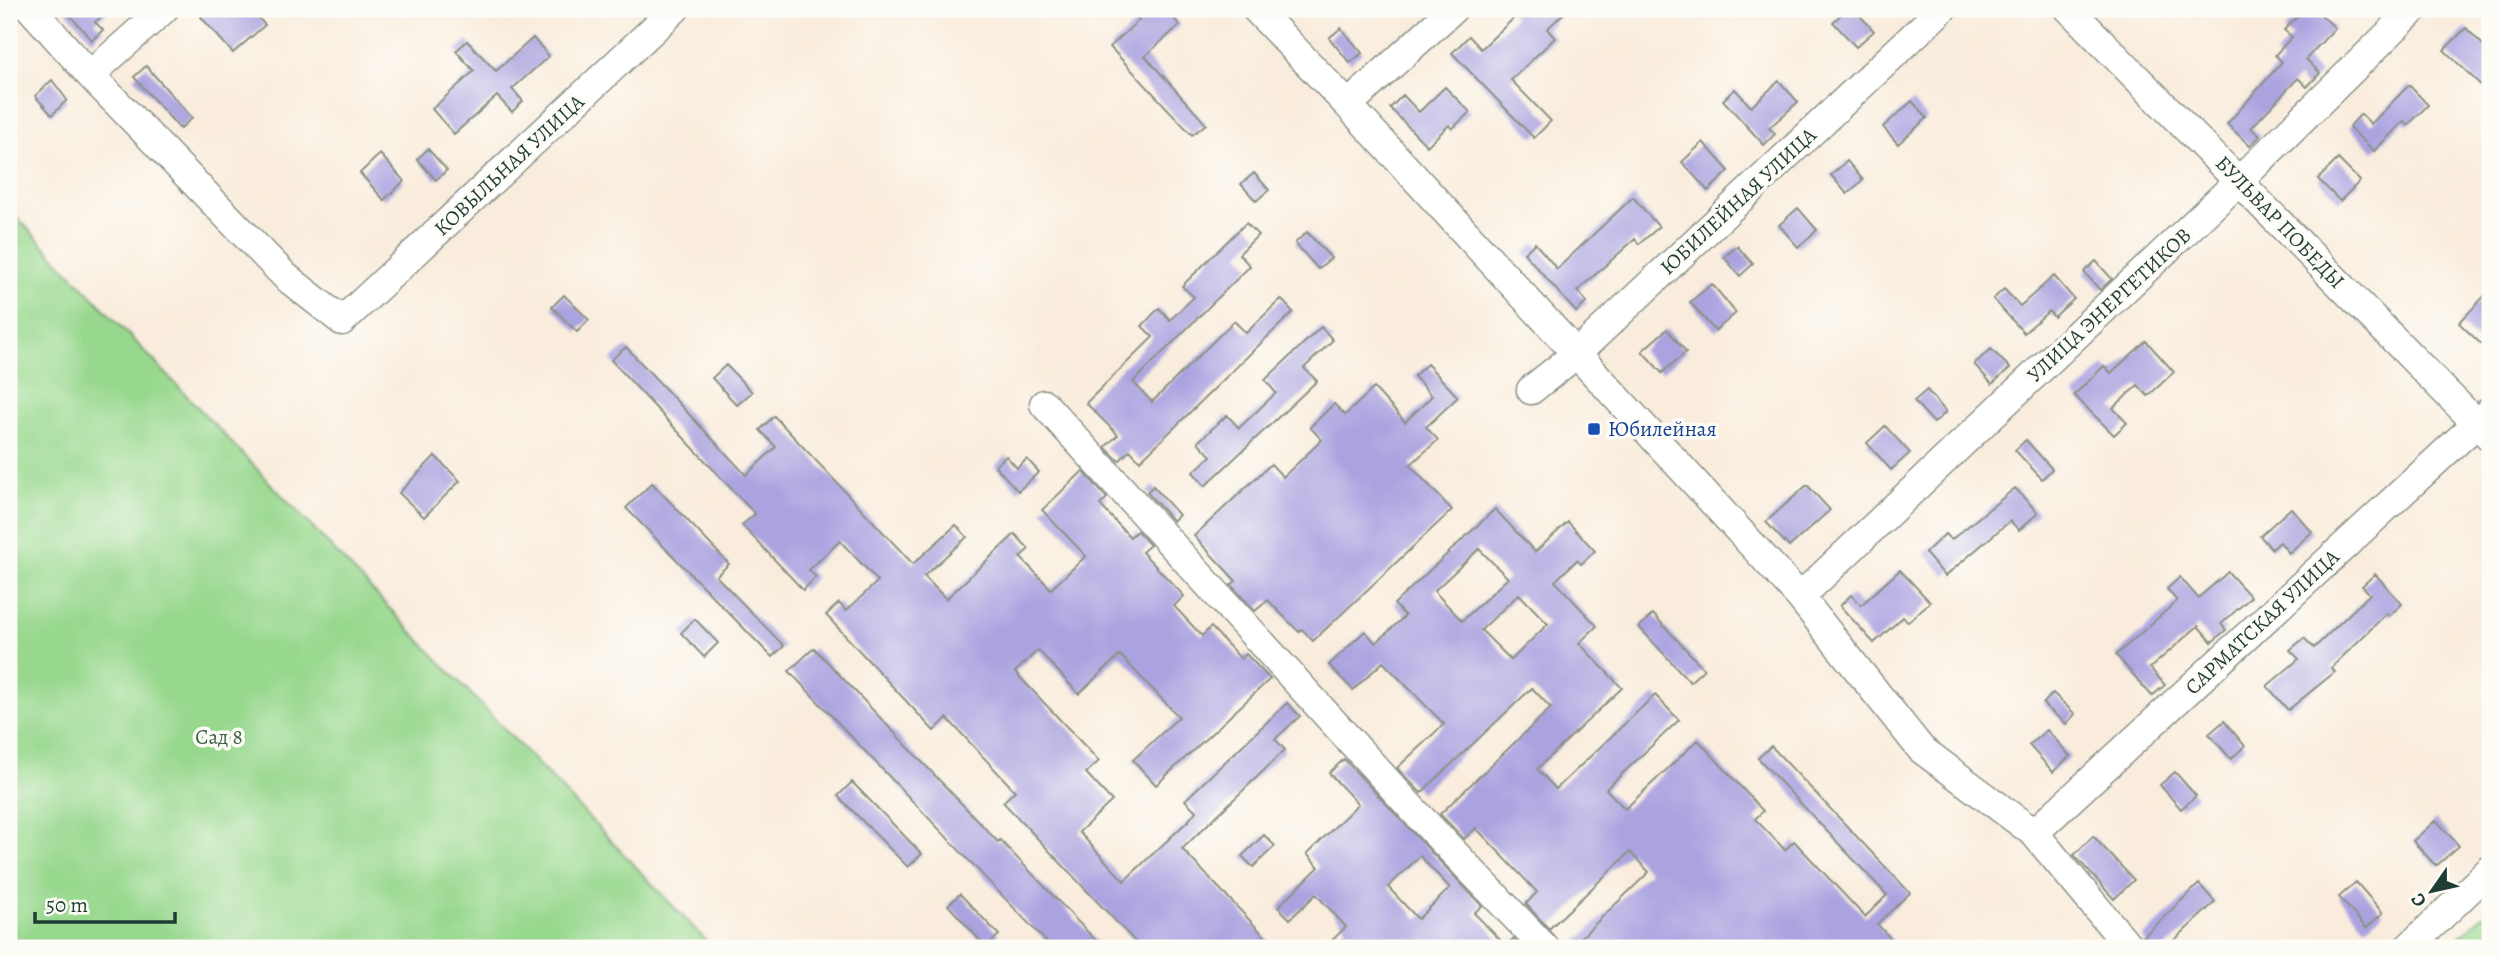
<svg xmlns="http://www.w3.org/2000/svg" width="2499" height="957" font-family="Alegreya,serif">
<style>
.green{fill:#98d88e;stroke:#5c8a61;stroke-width:2}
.building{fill:#aba3e0;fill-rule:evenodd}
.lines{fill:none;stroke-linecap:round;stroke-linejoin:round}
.minor-casing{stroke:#8c9488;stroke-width:31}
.minor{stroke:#fff;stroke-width:28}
.transit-dot{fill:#1a4fb4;stroke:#fdfcf7;stroke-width:2.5}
.labels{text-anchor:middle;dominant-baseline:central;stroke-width:7;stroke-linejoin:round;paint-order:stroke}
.street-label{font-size:21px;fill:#1f3d34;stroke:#fdfcf7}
.transit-label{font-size:21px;fill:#164399;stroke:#fdfcf7;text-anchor:start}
.park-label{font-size:21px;fill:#3d644a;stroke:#fdfcf7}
</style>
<rect width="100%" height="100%" fill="#fdfcf7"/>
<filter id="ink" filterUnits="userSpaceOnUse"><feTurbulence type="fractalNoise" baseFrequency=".0143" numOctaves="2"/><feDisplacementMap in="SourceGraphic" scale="14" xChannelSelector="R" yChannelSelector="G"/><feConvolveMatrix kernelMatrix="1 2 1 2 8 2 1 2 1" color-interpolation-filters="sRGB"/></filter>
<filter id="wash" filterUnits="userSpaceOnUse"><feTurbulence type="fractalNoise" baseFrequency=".00686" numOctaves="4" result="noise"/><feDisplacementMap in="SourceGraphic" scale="28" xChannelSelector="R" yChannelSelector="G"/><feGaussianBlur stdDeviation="1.57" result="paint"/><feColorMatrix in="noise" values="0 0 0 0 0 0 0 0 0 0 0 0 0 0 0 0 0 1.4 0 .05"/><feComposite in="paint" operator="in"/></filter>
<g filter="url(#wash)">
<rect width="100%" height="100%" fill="#f9ecdc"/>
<path class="green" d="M9,209l704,739h-704z
M2490,909v39h-43z"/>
<g id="blocks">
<path class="building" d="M64,9h47l-16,13 8,8 -11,10z
M210,9h40l15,16 -32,28 -32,-36z
M1129,9h36l15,16 -35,31 61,68 -14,11 -82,-88 29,-27z
M1507,9h61l-21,20 8,9 -44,42 40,41 -17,17 -82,-85 17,-17 12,13 34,-32z
M1847,9h7l20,22 -18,16 -23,-25z
M2305,9h10l20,19 -29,31 14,14 -13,14 -9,-9 -47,50 9,8 -10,10 -23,-22 55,-62 -7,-7 17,-18 -8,-7z
M1341,28l21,25 -12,10 -21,-25z
M2466,28l24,24v42l-46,-44z
M533,38l16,18 -37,33 11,12 -11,11 -15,-16 -43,38 -22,-25 42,-38 -18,-20 11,-10 29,30z
M146,66l46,52 -12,11 -46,-52z
M52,80l15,20 -15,15 -17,-19z
M1779,81l19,21 -29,26 6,6 -11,11 -41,-45 12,-11 16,18z
M2409,85l19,20 -20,20 -4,-4 -30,30 -25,-24 12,-13 10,10z
M1445,87l25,25 -18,17 -3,-4 -22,21 -37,-38 13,-13 16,17z
M1912,101l15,17 -29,26 -15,-17z
M1703,142l26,29 -21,20 -26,-29z
M428,149l19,21 -11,10 -19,-21z
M380,154l24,27 -20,19 -24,-27z
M2338,159l22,22 -20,20 -22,-22z
M1847,161l16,19 -16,14 -16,-19z
M1254,173l15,17 -13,11 -15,-17z
M1633,197l26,30 -20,17 -4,-5 -58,52 10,11 -11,10 -52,-59 11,-10 22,26z
M1798,208l19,22 -19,17 -19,-22z
M1246,223l12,12 -19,19 11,12 -117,116 19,20 82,-81 12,12 35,-34 12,13 -153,149 -10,-11 -11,11 -14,-14 13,-12 -32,-32 67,-66 -11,-11 17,-18 11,12 24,-23 -12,-11z
M1307,232l24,26 -13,11 -23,-26z
M1737,246l16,18 -13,12 -16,-19z
M2096,261l16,18 -12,11 -16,-18z
M2054,276l20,23 -20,18 -5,-6 -25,22 -31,-34 11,-10 16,17z
M1712,284l24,29 -21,18 -25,-29z
M2490,290v44l-9,10 -22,-21z
M564,295l25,25 -12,12 -25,-25z
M1321,327l12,13 -29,28 13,13 -112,105 -12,-14 18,-16 -13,-14 29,-27 12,13 37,-35 -11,-13z
M1667,329l19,23 -24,21 -20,-22z
M2146,341l28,31 -26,24 -10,-11 -25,23 14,15 -13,12 -40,-40 30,-29 7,7z
M626,347l120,128 30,-28 -16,-17 14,-14 139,148 43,-39 11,12 -43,39 22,23 69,-65 14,15 -9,8 31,32 35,-33 -44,-46 41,-39 24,27 -7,7 30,32 7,-6 13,14 -8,7 42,44 -10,10 28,30 9,-9 30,32 5,-5 24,25 -114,106 -23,-25 46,-43 -59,-62 -41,39 -41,-44 -23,22 84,89 -13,12 26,28 -33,31 45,49 65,-61 7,-9 -11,-11 102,-97 13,13 -25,23 10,11 -103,99 94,99h-135l-138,-146 12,-11 -68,-73 -13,13 -108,-116 13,-12 7,8 32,-30 -38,-40 -31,29 7,7 -13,13 -61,-65 13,-11 -144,-154z
M1991,349l19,19 -18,16 -18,-20z
M1427,364l31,33 -32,30 12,13 -28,25 42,45 -139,131 -11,-12 -3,3 -31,-32 -13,11 -24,-26 5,-4 -42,-45 77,-72 12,13 39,-37 -12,-13 24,-23 11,11 29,-27 31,34 27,-26 -18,-20z
M726,365l26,27 -15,13 -25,-27z
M1927,390l19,22 -12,11 -20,-22z
M1885,426l25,27 -19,17 -24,-27z
M2026,440l26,29 -10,10 -27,-29z
M435,456l25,25 -36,36 -25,-24z
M1006,456l11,12 10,-9 12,13 -21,19 -23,-25z
M652,483l77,81 -13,12 68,70 -12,11 -146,-149z
M1807,485l23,25 -41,37 -23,-25z
M1153,486l26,29 -6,6 -26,-29z
M2015,488l23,25 -19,17 -9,-9 -65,55 -20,-23 20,-19 6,6z
M2291,508l21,24 -23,21 -9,-11 -8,7 -12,-13z
M1495,509l40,43 33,-30 27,29 -14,13 -4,-4 -22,21 42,45 -18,17 43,45 -85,81 19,20 99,-94 24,25 -73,69 19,20 73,-69 65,71 -8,8 30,31 9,-9 71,76 22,-22 -129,-137 13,-12 139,147 -33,31 16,17 -7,7h-316l79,-76 -19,-20 -81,77 -23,-25 11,-12 -61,-64 -12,11 -24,-25 111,-106 -19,-20 -111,105 -24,-25 47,-44 -61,-62 -30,28 -24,-25 36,-34 11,12 29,-27 -11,-12zM1479,549l29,29 -46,43 -28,-30zM1519,594l29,30 -37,36 -30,-30z
M1900,570l30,32 -22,20 -5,-5 -29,26 -34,-37 11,-11 10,10z
M2228,572l23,25 -30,27 5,6 -14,12 -14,-16 -48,42 15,17 -13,11 -36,-41 61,-54 -10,-12 13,-12 18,21z
M2375,574l27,30 -13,12 -2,-3 -56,55 4,4 -47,38 -21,-24 32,-27 -9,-9 14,-12 10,10 56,-54 -8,-8z
M1653,614l51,55 -14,13 -51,-55z
M695,619l23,24 -14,14 -23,-24z
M814,648l184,194 2,-2 103,108h-51l-263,-277z
M2053,693l22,21 -9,10 -23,-20z
M2224,721l21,25 -14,13 -22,-25z
M2047,730l23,26 -17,16 -24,-27z
M1344,759l138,147 -8,7 32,33 7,-7 9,9h-198l22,-21 -30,-33 -26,25 -12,-12 41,-40 -12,-13 51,-50 -29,-31zM1420,856l30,32 -32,31 -30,-32z
M2175,772l21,24 -15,13 -21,-24z
M852,782l70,72 -14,13 -70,-71z
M2436,820l23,26 -23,20 -23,-25z
M1264,835l11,11 -22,21 -11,-11z
M2093,836l41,44 -20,19 -40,-44z
M2356,882l27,31 -17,15 -27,-31z
M2199,884l16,18 -49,46h-18l-5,-11z
M960,894l39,41 -13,12 -38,-42z"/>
</g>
</g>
<g filter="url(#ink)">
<use href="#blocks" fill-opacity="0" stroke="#8c9488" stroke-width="2"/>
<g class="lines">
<g class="minor-casing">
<path id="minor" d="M31,9l59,66 196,202 56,44 333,-312
M1256,9l92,96 452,492 121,152 113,84 96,115
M2069,9l421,428
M90,75l74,-66
M1348,105l105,-96
M1531,390l44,-35 367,-346
M1044,404l373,410 128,134
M1800,597l440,-417 174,-171
M2034,833l456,-422
M2408,948l82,-78"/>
</g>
<use href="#minor" class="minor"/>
</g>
</g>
<rect class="transit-dot" x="1587" y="422" width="14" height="14" rx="3.5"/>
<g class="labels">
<g class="street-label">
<text transform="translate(509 165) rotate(-43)">КОВЫЛЬНАЯ УЛИЦА</text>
<text transform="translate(1738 201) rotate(-43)">ЮБИЛЕЙНАЯ УЛИЦА</text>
<text transform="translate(2280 222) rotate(46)">БУЛЬВАР ПОБЕДЫ</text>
<text transform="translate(2109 305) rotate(-43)">УЛИЦА ЭНЕРГЕТИКОВ</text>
<text transform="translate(2262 622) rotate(-43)">САРМАТСКАЯ УЛИЦА</text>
</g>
<g class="transit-label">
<text x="1608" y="429">Юбилейная</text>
</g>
<g class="park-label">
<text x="219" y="737">Сад 8</text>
</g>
</g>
<rect width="2499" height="957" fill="none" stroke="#fdfcf7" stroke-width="35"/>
<g transform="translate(2432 891) rotate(236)" stroke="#fdfcf7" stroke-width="5" paint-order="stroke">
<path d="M0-5L12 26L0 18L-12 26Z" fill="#1f3d34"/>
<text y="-10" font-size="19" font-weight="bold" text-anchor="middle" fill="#1f3d34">С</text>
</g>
<path d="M35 912v10h140v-10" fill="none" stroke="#1f3d34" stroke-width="3.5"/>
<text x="46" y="912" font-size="21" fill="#1f3d34" stroke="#fdfcf7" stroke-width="5" paint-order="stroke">50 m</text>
</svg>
